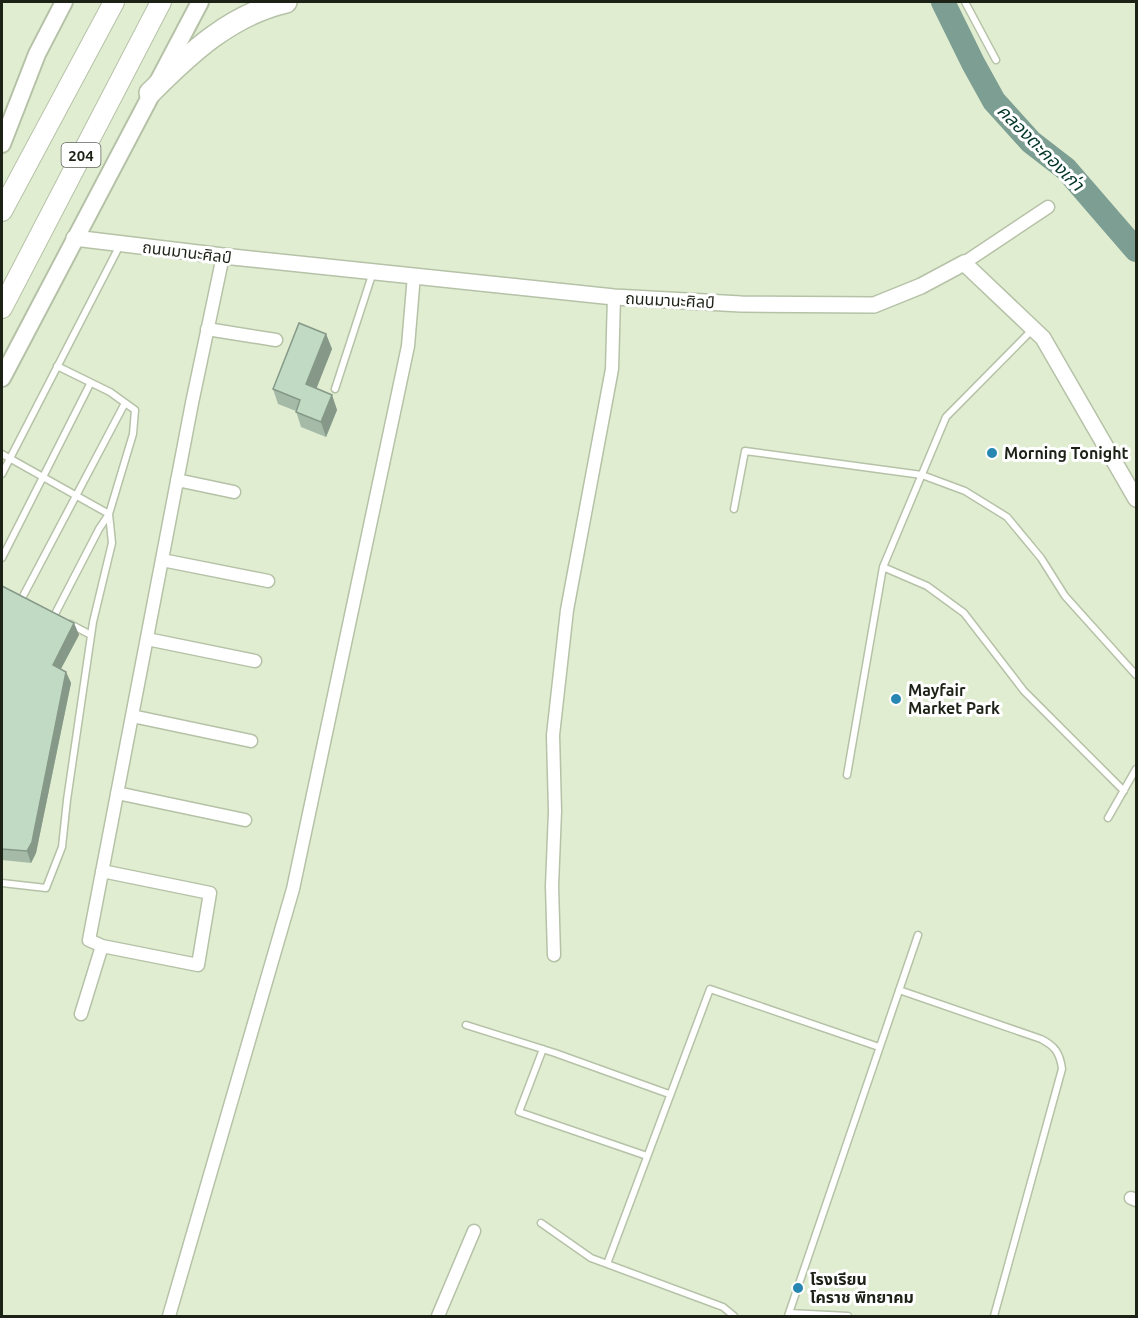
<svg xmlns="http://www.w3.org/2000/svg" width="1138" height="1318" font-family="Ubuntu,'Noto Sans Thai',sans-serif">
<style>
.lines{fill:none;stroke-linecap:round;stroke-linejoin:round}
.river{stroke:#7d9e92;stroke-width:24}
.service-casing{stroke:#b6c2a7;stroke-width:9}
.minor-casing{stroke:#b6c2a7;stroke-width:15}
.tertiary-casing{stroke:#b6c2a7;stroke-width:18}
.secondary-casing{stroke:#b6c2a7;stroke-width:20}
.trunk-casing{stroke:#b6c2a7;stroke-width:22}
.motorway-casing{stroke:#b6c2a7;stroke-width:24}
.service{stroke:#fff;stroke-width:6}
.minor{stroke:#fff;stroke-width:12}
.tertiary{stroke:#fff;stroke-width:15}
.secondary{stroke:#fff;stroke-width:16}
.trunk{stroke:#fff;stroke-width:20}
.motorway{stroke:#fff;stroke-width:21}
.wall{fill:#a5bba8}
.shaded-wall{fill:#869988}
.building{fill:#c0dac3;stroke:#869988;stroke-width:1.5}
.poi-dot{fill:#2787b2;stroke:#fff;stroke-width:2}
.labels{text-anchor:middle;dominant-baseline:central;stroke-width:6;stroke-linejoin:round;paint-order:stroke}
.shield{fill:#fff;stroke:#61645d;stroke-width:1.5}
.shield-label{font-size:15px;font-weight:bold;fill:#1d2217}
.street-label{font-size:16px;fill:#1d2217;stroke:#fff}
.poi-label{font-size:16px;font-weight:bold;fill:#1d2217;stroke:#fff;text-anchor:start}
.water-label{font-size:18px;font-style:italic;fill:#023527;stroke:#fff}
</style>
<rect width="100%" height="100%" fill="#e0edd1"/>
<g class="lines">
<path class="river" d="M943,2l30,61 21,38 37,41 35,27 70,81"/>
<g class="service-casing">
<path id="service" d="M965,2l31,58
M335,389l38,-117
M2,454l107,60 3,29 -19,79 -26,178 -5,47 -16,41 -44,-5
M2,474l118,-229
M734,509l11,-58 177,24 43,16 42,26 34,41 24,38 71,79
M2,558l88,-174
M883,567l44,19 37,27 60,78 100,100
M21,600l104,-197
M54,616l45,-87 10,-15 24,-80 2,-24 -25,-18 -53,-26
M70,624l21,11
M847,775l36,-208 63,-150 87,-88
M1108,818l28,-49
M899,990l142,49c14,7 19,14 21,30l-68,247
M466,1025l89,28 114,41
M543,1049l-24,63 128,44
M541,1223l50,35 132,49 11,9
M607,1264l103,-275 169,58
M789,1313l59,3
M788,1316l130,-381"/>
</g>
<g class="minor-casing">
<path id="minor" d="M964,263l84,-56
M207,329l69,11
M177,480l57,12
M162,560l106,21
M147,639l108,22
M132,716l119,25
M117,793l128,27
M102,946l96,19 12,-72 -108,-22
M554,955l-2,-69 3,-75 -2,-76 14,-125 45,-241 2,-72
M81,1014l21,-68 -13,-6 103,-537 31,-147
M1131,1198l5,2
M169,1316l124,-427 115,-543 6,-71
M438,1316l36,-85"/>
</g>
<g class="tertiary-casing">
<path id="tertiary" d="M74,238l149,18 391,41 127,7 133,1 47,-19 43,-23 79,75 93,161"/>
</g>
<g class="secondary-casing">
<path id="secondary" d="M2,144l35,-90 27,-52
M2,378l198,-376"/>
</g>
<g class="trunk-casing">
<path id="trunk" d="M2,211l112,-209
M2,308l159,-306"/>
</g>
<g class="motorway-casing">
<path id="motorway" d="M150,93c40,-40 80,-78 136,-91"/>
</g>
<use href="#service" class="service"/>
<use href="#minor" class="minor"/>
<use href="#tertiary" class="tertiary"/>
<use href="#secondary" class="secondary"/>
<use href="#trunk" class="trunk"/>
<use href="#motorway" class="motorway"/>
</g>
<path class="wall" d="M326,334l6,15 -16,39 16,7 5,15 -11,27 -25,-10 -5,-16 -18,-7 -5,-15z
M2,587l72,36 5,12 -18,34 5,3 5,11 -35,170 -5,10 -29,-3z"/>
<path class="shaded-wall" d="M326,334l6,15 -20,51 -6,-16z
M332,395l5,15 -11,27 -5,-15z
M74,623l5,12 -22,41 -4,-11z
M66,672l5,11 -35,170 -5,10 -4,-12z"/>
<path class="building" d="M299,323l27,11 -20,50 26,11 -11,27 -25,-10 4,-12 -27,-11z
M2,586l72,37 -21,42 13,7 -34,170 -5,9 -25,-2z"/>
<g class="poi-dot">
<circle cx="992" cy="453" r="6"/>
<circle cx="896" cy="699" r="6"/>
<circle cx="798" cy="1288" r="6"/>
</g>
<g class="labels">
<rect class="shield" x="61.5" y="143" width="39" height="24" rx="4.5"/>
<g class="shield-label">
<text x="81" y="155">204</text>
</g>
<g class="street-label">
<text transform="translate(187 252) rotate(7)">ถนนมานะศิลป์</text>
<text transform="translate(670 300) rotate(3)">ถนนมานะศิลป์</text>
</g>
<g class="poi-label">
<text x="1004" y="453">Morning Tonight</text>
<text x="908" y="690">Mayfair<tspan x="908" dy="18">Market Park</tspan></text>
<text x="810" y="1279">โรงเรียน<tspan x="810" dy="18">โคราช พิทยาคม</tspan></text>
</g>
<g class="water-label">
<text transform="translate(1041 147) rotate(45)">คลองตะคองเก่า</text>
</g>
</g>
<rect width="1138" height="1318" fill="none" stroke="#1d2217" stroke-width="6"/>
</svg>
